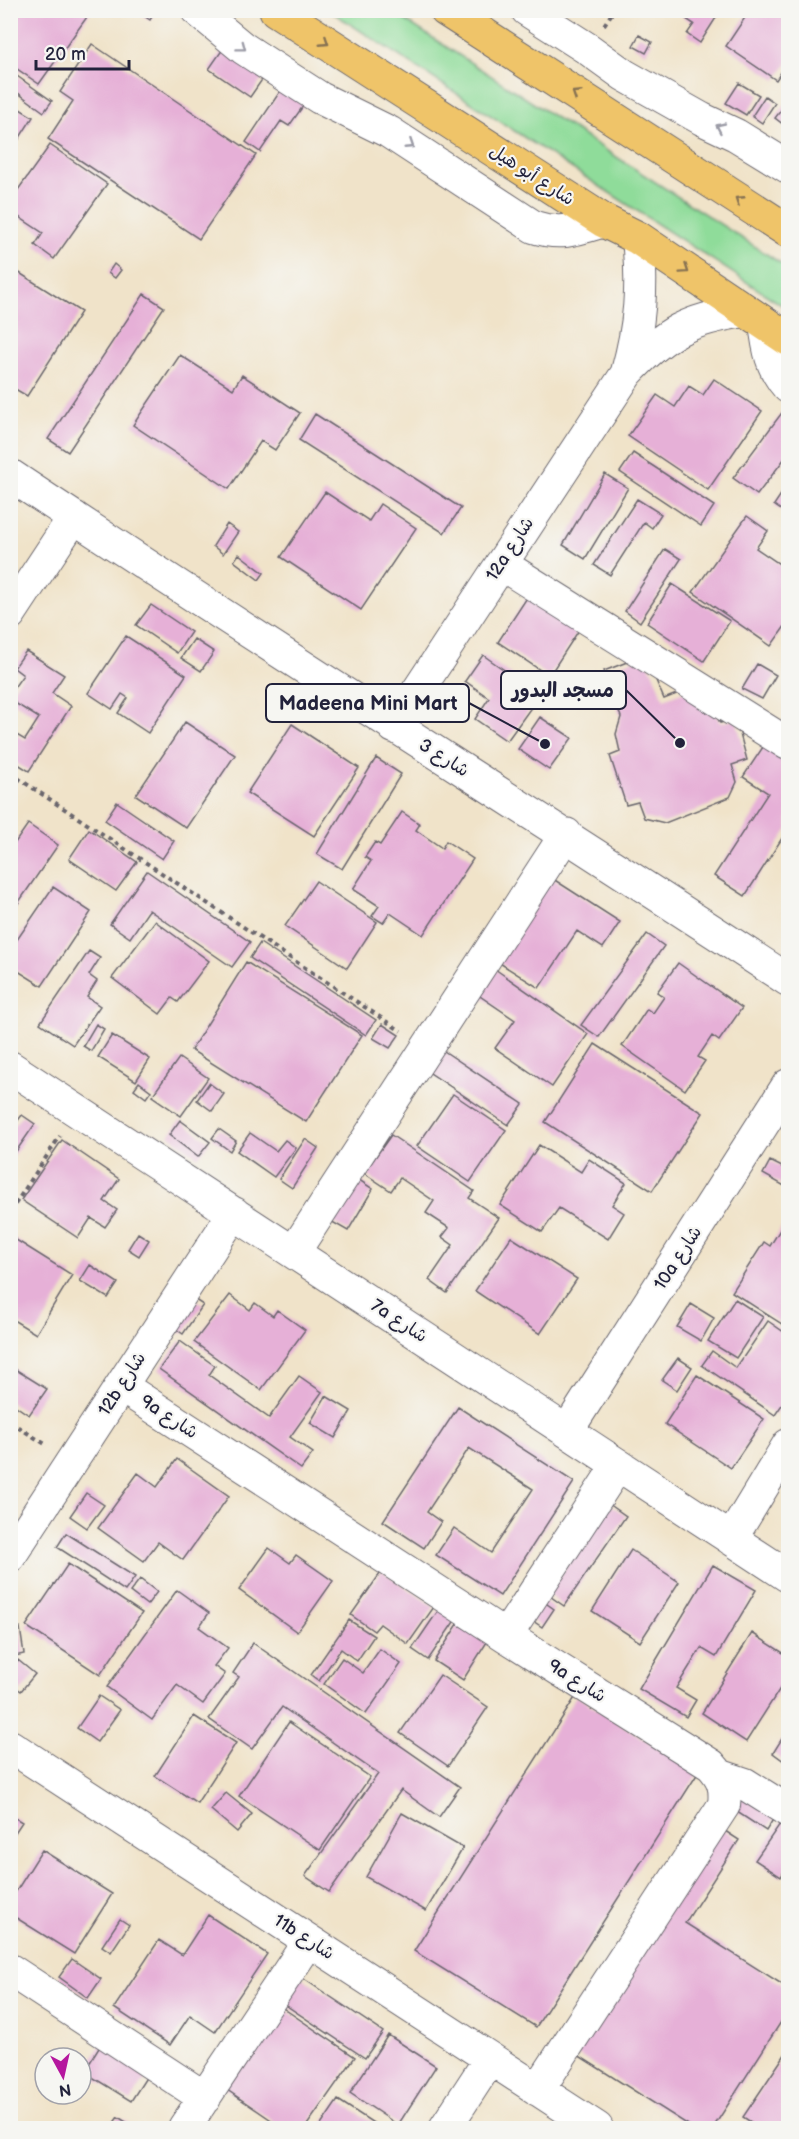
<svg xmlns="http://www.w3.org/2000/svg" width="799" height="2139" font-family="'Balsamiq Sans','Playpen Sans Arabic',sans-serif">
<style>
.green{fill:#8fdc9a;stroke:#587f6a;stroke-width:1.5}
.building{fill:#e6b0d7}
.lines{fill:none;stroke-linecap:round;stroke-linejoin:round}
.minor-casing{stroke:#6a666d;stroke-width:34}
.major-casing{stroke:#6a666d;stroke-width:35}
.path{stroke:#6a666d;stroke-width:4;stroke-dasharray:4.5 4.5;stroke-linecap:butt}
.minor{stroke:#fff;stroke-width:32}
.major{stroke:#efc469;stroke-width:33}
.oneway{stroke:#887352}
.oneway2{stroke:#9c9ca7}
.labels{text-anchor:middle;dominant-baseline:central;stroke-width:4.5;stroke-linejoin:round;paint-order:stroke}
.street-label{font-size:18px;fill:#22223b;stroke:#f6f6f2}
.leader{fill:none;stroke:#22223b;stroke-width:2}
.callout-dot{fill:#22223b;stroke:#f6f6f2;stroke-width:2}
.callout{fill:#f6f6f2;stroke:#22223b;stroke-width:2}
.callout-label{font-size:20px;text-anchor:middle;font-weight:bold;fill:#22223b}
</style>
<rect width="100%" height="100%" fill="#f6f6f2"/>
<filter id="ink" filterUnits="userSpaceOnUse"><feTurbulence type="fractalNoise" baseFrequency=".0167" numOctaves="2"/><feDisplacementMap in="SourceGraphic" scale="12" xChannelSelector="R" yChannelSelector="G"/><feConvolveMatrix kernelMatrix="1 2 1 2 8 2 1 2 1" color-interpolation-filters="sRGB"/></filter>
<filter id="wash" filterUnits="userSpaceOnUse"><feTurbulence type="fractalNoise" baseFrequency=".008" numOctaves="4" result="noise"/><feDisplacementMap in="SourceGraphic" scale="24" xChannelSelector="R" yChannelSelector="G"/><feGaussianBlur stdDeviation="1.35" result="paint"/><feColorMatrix in="noise" values="0 0 0 0 0 0 0 0 0 0 0 0 0 0 0 0 0 1.4 0 .05"/><feComposite in="paint" operator="in"/></filter>
<g filter="url(#wash)">
<rect width="100%" height="100%" fill="#f0e3c9"/>
<path class="green" d="M330,11h61l397,257v41z"/>
<g id="blocks">
<path class="building" d="M20,10h72l-53,74 -29,-20v-40z
M135,10h21l-6,10z
M687,10h34l-21,33 -13,-9 7,-10 -11,-7z
M750,10h38v52l-12,18 -50,-34z
M639,35l13,7 -6,11 -13,-7z
M92,44l164,111 -57,84 -151,-100 25,-38 -13,-9z
M225,46l41,28 -16,23 -41,-28z
M17,76l35,25 -8,11 -34,-25z
M739,83l20,12 -13,20 -20,-12z
M283,87l23,15 -17,24 -8,-5 -21,31 -14,-10z
M765,96l10,7 -13,20 -10,-7z
M788,101v27l-13,-10z
M10,103l23,14 -23,36z
M50,145l57,39 -53,75 -19,-14 8,-12 -33,-22v-10z
M114,264l7,6 -6,8 -7,-5z
M10,267l71,45 -54,84 -17,-10z
M144,294l20,13 -96,145 -20,-13z
M180,355l53,34 9,-14 58,38 -25,37 -14,-9 -32,48 -96,-64z
M714,379l48,32 -54,79 -80,-54 29,-41 18,12 14,-21 14,9z
M784,410l4,3v41l-31,41 -24,-17z
M315,414l146,94 -17,25 -145,-93z
M633,453l81,53 -13,20 -81,-54z
M605,474l23,14 -43,71 -22,-14z
M788,484v31l-14,-10z
M325,492l44,29 11,-17 36,24 -55,82 -80,-53z
M637,499l24,15 -9,14 -8,-6 -34,53 -16,-10z
M747,516l21,15 -12,17 32,22v52l-17,24 -78,-54z
M227,524l11,8 -15,22 -10,-8z
M665,549l16,10 -41,63 -15,-11z
M239,554l25,19 -5,7 -25,-19z
M672,584l58,37 -26,40 -57,-38z
M530,593l51,34 -32,49 -51,-34z
M151,605l40,27 -14,21 -41,-28z
M126,636l60,39 -38,58 -30,-20 10,-15 -6,-4 -10,15 -24,-16z
M194,639l20,13 -13,19 -20,-13z
M26,651l38,24 -12,18 19,13 -42,65 -19,-12v-28l15,9 14,-22 -29,-18v-7l13,-18 -9,-7z
M483,655l57,40 -33,46 -32,-22 14,-21 -24,-17z
M645,655l19,44 25,-10 20,11 11,23 16,-4 11,41 -15,5 5,17 -7,15 -65,26 -21,-5 -6,-16 -12,3 -16,-49 10,-4 -4,-18 5,-17 -17,-46z
M757,664l19,11 -14,24 -20,-10z
M540,717l32,21 -23,32 -31,-21z
M185,722l50,33 -49,73 -50,-33z
M292,724l67,44 -45,68 -67,-43z
M765,744l23,16v69l-43,67 -31,-20 54,-83 -25,-16z
M376,758l25,16 -59,95 -25,-15z
M117,802l57,39 -12,18 -57,-39z
M402,812l18,12 -4,6 26,18 4,-7 27,18 -50,76 -33,-22 -7,10 -11,-7 7,-10 -26,-17 18,-28 -6,-4 10,-15 5,3z
M28,824l30,21 -48,70v-65z
M89,829l48,33 -21,29 -47,-32z
M147,871l103,71 -18,25 -83,-57 -19,28 -20,-14z
M550,877l70,45 -17,26 -26,-17 -38,57 -44,-28z
M316,881l61,41 -30,46 -62,-42z
M53,887l38,25 -49,74 -32,-20v-16z
M155,921l54,40 -31,41 -6,-4 -12,16 -48,-36z
M647,934l17,12 -65,91 -18,-12z
M260,943l116,77 -10,15 -116,-77z
M89,951l11,7 -11,17 8,6 -10,16 13,9 -27,39 -33,-22z
M246,962l116,73 -56,87 -115,-72z
M678,963l64,45 -23,33 -7,-5 -14,21 7,4 -20,29 -63,-44 25,-37 6,4 11,-16 -7,-5z
M492,967l96,67 -36,53 -57,-39 20,-28 -41,-28z
M96,1024l8,5 -13,22 -8,-5z
M382,1024l17,11 -9,13 -17,-10z
M112,1035l38,24 -14,22 -38,-24z
M432,1043l91,61 -15,21 -90,-60z
M595,1044l108,69 -51,78 -107,-69z
M179,1058l29,20 -27,38 -29,-20z
M139,1082l12,9 -5,7 -12,-9z
M209,1083l15,11 -12,17 -15,-11z
M453,1094l53,36 -36,52 -53,-36z
M22,1115l13,9 -25,36v-29z
M180,1120l30,22 -12,15 -29,-22z
M219,1129l17,12 -6,10 -18,-13z
M250,1133l26,18 9,-11 11,8 -22,29 -37,-26z
M391,1135l83,56 -5,7 30,20 -52,75 -18,-13 24,-35 -11,-8 7,-9 -23,-15 8,-12 -34,-23 -9,13 -27,-18z
M305,1139l13,9 -26,40 -13,-9z
M62,1140l57,39 -15,22 13,9 -12,17 -14,-9 -13,20 -57,-38z
M539,1145l42,27 8,-13 37,24 -14,22 12,8 -16,26 -49,-31 -17,24 -42,-27z
M770,1161l18,9v18l-25,-14z
M353,1176l20,13 -25,42 -21,-12z
M788,1217v111l-56,-36 32,-50 6,4z
M138,1233l11,7 -10,16 -11,-7z
M511,1237l66,42 -37,55 -65,-43z
M13,1238l59,37 -36,59 -26,-16v-77z
M90,1265l28,18 -10,15 -28,-17z
M230,1295l20,15 5,-7 18,13 4,-6 28,20 -44,60 -67,-48z
M192,1298l11,7 -20,29 -10,-7z
M735,1299l28,18 -27,41 -28,-17z
M691,1304l23,14 -13,23 -24,-14z
M768,1321l20,14v61l-13,19 -73,-50 10,-14 24,17z
M180,1341l35,25 -6,9 60,43 30,-42 23,16 -32,45 23,16 -12,16 -142,-100z
M678,1358l14,9 -15,23 -15,-10z
M10,1366l37,23 -18,26 -19,-13z
M697,1375l67,44 -33,49 -66,-44z
M326,1396l25,15 -16,27 -25,-15z
M458,1407l116,75 -74,114 -64,-41 18,-27 37,25 42,-64 -64,-41 -42,64 14,10 -17,26 -41,-27z
M177,1459l52,37 -46,64 -25,-18 -14,19 -46,-33 40,-55 19,14z
M86,1493l18,12 -17,23 -17,-12z
M609,1504l17,12 -62,90 -17,-12z
M66,1533l69,44 -10,14 -68,-44z
M269,1548l21,15 6,-8 37,26 -36,51 -58,-42z
M631,1550l48,32 -39,60 -48,-31z
M68,1564l74,49 -42,62 -74,-49z
M713,1565l43,25 -40,67 -15,-9 -25,40 20,12 -10,17 -47,-28z
M382,1571l52,36 -26,37 -28,-20 -6,7 -23,-16z
M140,1579l17,13 -10,13 -17,-13z
M177,1590l32,23 -10,14 29,21 -14,18 11,8 -22,30 -26,-19 -25,35 -45,-33z
M540,1599l14,10 -12,18 -15,-10z
M440,1608l16,11 -28,41 -16,-11z
M349,1620l25,16 -17,25 -16,-12 -22,32 -8,-6z
M458,1624l29,18 -24,38 -29,-19z
M20,1628l4,26 -14,3v-27z
M752,1633l36,23v20l-42,66 -44,-29z
M253,1643l207,144 -21,30 -38,-27 -72,102 -24,-16 73,-102 -96,-67 -30,42 -43,-30 30,-42 -6,-4z
M380,1649l21,15 -35,50 -42,-30 18,-26 21,15z
M18,1660l17,14 -14,17 -11,-8v-13z
M440,1675l48,32 -40,59 -48,-33z
M99,1696l21,14 -23,32 -20,-14z
M576,1696l122,77 -162,254 -122,-76z
M194,1716l42,27 -39,60 -42,-27z
M289,1722l81,55 -50,73 -81,-54z
M788,1729v35l-15,-11z
M746,1792l31,21 -11,18 -32,-21z
M226,1793l26,21 -15,18 -26,-22z
M402,1813l61,35 -37,63 -60,-34z
M10,1815l12,7 -12,18z
M782,1821l6,5v39l-7,12 -26,-17z
M719,1827l20,13 -54,83 103,65v23l-75,117h-20l-120,-76z
M42,1850l70,44 -38,60 -64,-40v-13z
M208,1915l59,39 -52,78 -25,-17 -20,30 -56,-37 45,-68 23,15z
M120,1919l9,6 -18,27 -9,-6z
M72,1959l29,20 -13,19 -29,-21z
M298,1975l85,57 -18,26 -84,-56z
M274,2002l81,55 -50,71h-22l-66,-45z
M388,2035l48,31 -38,59 -48,-32z
M102,2043l47,30 -18,28 -47,-29z
M786,2053l2,2v73h-28l-17,-11z
M338,2100l43,28h-62z
M118,2117l18,11h-26z"/>
</g>
</g>
<g filter="url(#ink)">
<use href="#blocks" fill-opacity="0" stroke="#6a666d" stroke-width="1.5"/>
<g class="lines">
<g class="minor-casing">
<path id="minor" d="M197,10l46,38 49,32 28,18 69,34 145,95c27,9 44,2 70,-6
M527,10l61,39 36,26 78,44 34,16 52,32
M765,323c3,25 6,45 23,64
M627,372c13,-47 16,-85 11,-134
M10,475c258,172 520,336 778,505
M501,564l287,180
M10,614l64,-97
M394,727l233,-354c39,-42 61,-53 117,-62
M10,1067l778,509
M294,1252l272,-418
M121,1386l385,250 205,129c12,13 15,22 13,40l-186,285
M567,1431l221,-346
M731,1539l57,-94
M10,1556l224,-343
M506,1636l112,-171
M10,1746l587,382
M721,1776l24,8 43,27
M10,1970l195,128
M184,2128l125,-187
M445,2128l45,-69"/>
</g>
<g class="major-casing">
<path id="major" d="M276,10l328,211 34,17 150,101
M446,10l342,221"/>
</g>
<path class="path" d="M604,25l10,-15
M10,773l391,258
M10,1212l50,-76
M10,1422l35,22"/>
<use href="#minor" class="minor"/>
<use href="#major" class="major"/>
</g>
<defs><path id="oneway-chevron" d="M-2-3.5L2.5 0L-2 3.5" fill="none" stroke-width="1.6" stroke-linecap="round" stroke-linejoin="round" transform="scale(1.5)"/></defs>
<g class="oneway">
<use href="#oneway-chevron" transform="translate(325 42) rotate(33)"/>
<use href="#oneway-chevron" transform="translate(576 94) rotate(-147)"/>
<use href="#oneway-chevron" transform="translate(739 200) rotate(-147)"/>
<use href="#oneway-chevron" transform="translate(685 270) rotate(34)"/>
</g>
<g class="oneway2">
<use href="#oneway-chevron" transform="translate(242 47) rotate(37)"/>
<use href="#oneway-chevron" transform="translate(720 127) rotate(-155)"/>
<use href="#oneway-chevron" transform="translate(410 145) rotate(33)"/>
</g>
</g>
<g class="labels">
<g class="street-label">
<text transform="translate(532 175) rotate(33)">شارع أبو هيل</text>
<text transform="translate(510 549) rotate(-57)">12a شارع</text>
<text transform="translate(444 758) rotate(32)">شارع 3</text>
<text transform="translate(678 1258) rotate(-57)">10a شارع</text>
<text transform="translate(399 1321) rotate(33)">7a شارع</text>
<text transform="translate(122 1384) rotate(-57)">12b شارع</text>
<text transform="translate(169 1417) rotate(33)">9a شارع</text>
<text transform="translate(577 1681) rotate(32)">9a شارع</text>
<text transform="translate(304 1937) rotate(33)">11b شارع</text>
</g>
</g>
<path class="leader" d="M680 743L626 690M545 744L469 703"/>
<g class="callout-dot">
<circle cx="680" cy="743" r="6"/>
<circle cx="545" cy="744" r="6"/>
</g>
<g class="callout">
<rect x="501" y="671" width="125" height="38" rx="6"/>
<rect x="266" y="684" width="203" height="38" rx="6"/>
</g>
<g class="callout-label">
<text x="563" y="697">مسجد البدور</text>
<text x="368" y="710">Madeena Mini Mart</text>
</g>
<rect width="799" height="2139" fill="none" stroke="#f6f6f2" stroke-width="36"/>
<g transform="translate(63 2076) rotate(172)"><circle r="28" fill="#f6f6f2" stroke="#a1a1a9" stroke-width="1.5"/>
<path d="M0-4.5L10 22L0 15L-10 22Z" fill="#b5179e"/>
<text y="-9" font-size="16" font-weight="bold" text-anchor="middle" fill="#22223b">N</text>
</g>
<path d="M36 60v9h93v-9" fill="none" stroke="#22223b" stroke-width="3"/>
<text x="45" y="60" font-size="18" fill="#22223b" stroke="#f6f6f2" stroke-width="4.5" paint-order="stroke">20 m</text>
</svg>
